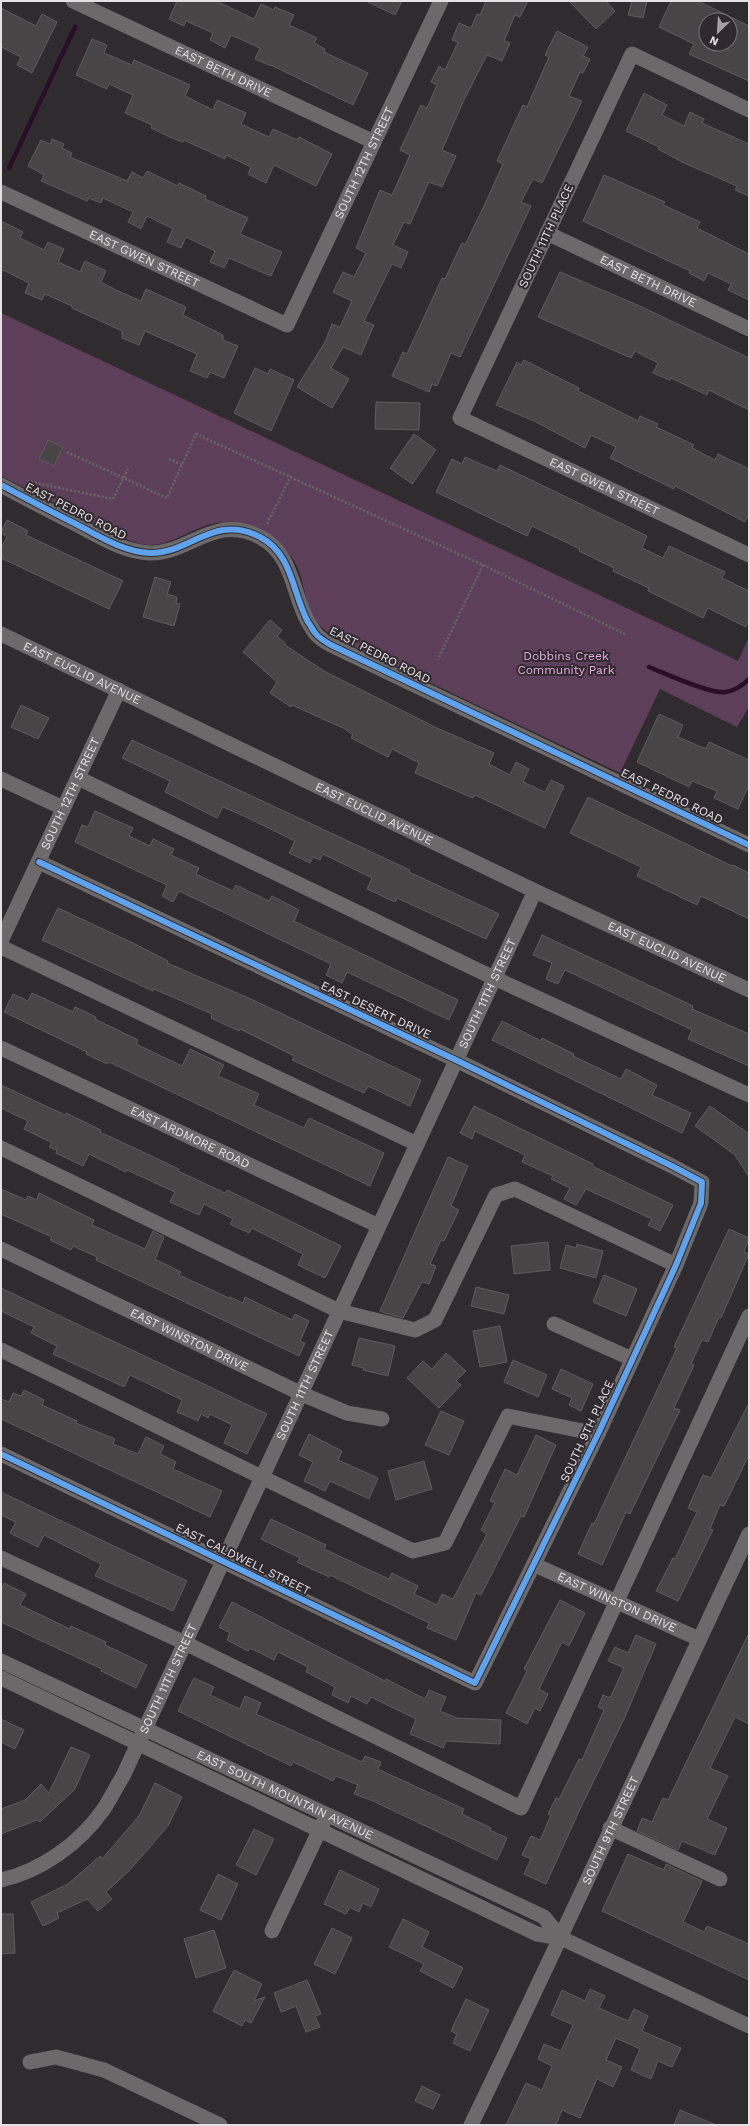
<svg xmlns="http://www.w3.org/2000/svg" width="750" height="2126" font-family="'Work Sans',sans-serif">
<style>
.green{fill:#5d3f59}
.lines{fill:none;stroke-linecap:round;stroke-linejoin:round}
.stream{stroke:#2a0e28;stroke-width:4.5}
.building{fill:#484547;stroke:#5f5c5e;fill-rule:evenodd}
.path{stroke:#696669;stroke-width:2.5;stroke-dasharray:2 2;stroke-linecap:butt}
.minor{stroke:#6c696b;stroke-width:15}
.cycleway-casing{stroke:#302a2f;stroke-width:8}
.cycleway{stroke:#60a3ed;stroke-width:6}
.labels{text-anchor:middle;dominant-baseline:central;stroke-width:4;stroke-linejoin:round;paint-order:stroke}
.street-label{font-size:12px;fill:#e5e0e4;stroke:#302a2f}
.park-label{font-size:12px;fill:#e7ade0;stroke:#302a2f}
</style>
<rect width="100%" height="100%" fill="#2f2b2e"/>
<path class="green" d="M1,313l721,340 16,8 11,-24v70l-12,20 -77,-38 -40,84 -284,-135c-8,-5 -16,-11 -21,-18 -14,-21 -9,-56 -32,-71 -9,-6 -43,-25 -52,-26 -30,-5 -53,22 -81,22 -10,0 -18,-4 -27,-7l-122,-62z"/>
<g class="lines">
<path class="stream" d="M9,168l66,-141
M649,667c15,6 63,28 76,25 9,-1 17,-6 24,-13"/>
</g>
<path class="building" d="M177,1h39l38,18 7,-15 13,6 1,-3 19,8 -5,10 28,13 -3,5 11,6 -1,3 44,21 -15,32 -82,-40v1l-16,-7 5,-11 -29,-13 -6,13 -15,-8 3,-7 -27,-12 -2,5 -15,-7z
M366,1h36l-7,14z
M486,1h42l-8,16 -5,-2 -11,26 6,2 -8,18 -15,-6 -24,47 -21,48 14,6 -14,31 -13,-5 -19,42 -6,-2 -11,23 15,7 -7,16 -9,-4 -28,57 10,4 -13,30 -18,-8 -12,21 18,11 -17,29 -35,-21 28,-45 7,-18 8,3 12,-26 -19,-9 10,-20 11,5 12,-24 -10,-5 24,-58 12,5 18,-40 -10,-5 21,-45 6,3 10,-23 -6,-3 8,-16 6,4 13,-28 -6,-2 7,-17 12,5 6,-14 3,1z
M569,1h37l9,10 -19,18z
M632,1h15l-4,17 -15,-3z
M671,1h27l51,25v55l-60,-27 5,-10 -35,-17zM706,20h24v24h-24z
M1,8l35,18 6,-12 15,8 -25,51 -15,-8 4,-8 -20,-10z
M557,31l31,16 -5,9 7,3 -7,14 -3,-1 -11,24 13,5 -40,82 -9,-4 -12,23 10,4 -71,151 -9,-4 -14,33 -5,-2 -3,8 -37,-16 11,-24 4,2 35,-76 3,1 17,-36 3,2 19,-39 19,-42 -6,-3 26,-56 4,2 22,-50 -4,-2z
M92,39l15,6 -3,8 28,12 2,-5 56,25 -5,11 28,14 4,-10 29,13 -5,11 28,13 4,-8 24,11 2,-3 33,17 -16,32 -42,-21 -8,18 -18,-9 3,-7 -25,-12 -1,4 -41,-19 -1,2 -11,-4 -21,-10 1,-3 -27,-12 8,-18 -24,-11 -2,5 -31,-14z
M644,93l23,12 -5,10 22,11 6,-14 14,7 -2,4 47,21v52l-14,-6 2,-4 -55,-24 -24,-13 1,-2 -33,-16z
M52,139l12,5 -2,4 10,5 -2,4 57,24 5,-9 11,6 4,-7 31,15 1,-3 27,13 -1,3 43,19 -8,16 42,18 -11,24 -42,-18 -5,10 -14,-6 5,-11 -29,-14 -5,11 -14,-6 6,-13 -26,-13 -6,13 -13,-7 5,-10 -30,-14 -2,5 -12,-5 -2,3 -46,-20 3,-6 -16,-9 13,-26 9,4z
M604,175l61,27 -2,3 37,17 -3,6 52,26v46l-21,-10 3,-6 -23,-11 -4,8 -15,-8 1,-2 -107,-50z
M1,221l22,11 -3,6 24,12 4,-8 16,7 -6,13 22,10 5,-11 21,10 -5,11 15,8 25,11 5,-12 40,18 -3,8 40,20v5l15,6 -14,32 -14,-6 -3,6 -17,-7 7,-17 -52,-23 -6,14 -17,-7v-7l-50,-23v-2l-27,-12 -3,6 -17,-7 4,-10 -28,-14z
M560,272l82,35 107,51v52l-40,-20 -2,5 -36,-17 -1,2 -17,-7 5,-10 -23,-12 -4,7 -93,-41z
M524,360l55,28 -1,3 60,30 2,-5 18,8 -2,3 38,18 -2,3 23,12 3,-6 31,15v44l-4,9 -70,-36 -1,3 -64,-31 6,-11 -25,-12 -6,13 -51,-27 -38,-16 21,-43 4,3z
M255,368l13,6 2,-5 24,11 -23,51 -37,-18z
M376,402l44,1 -1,27 -44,-1z
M414,434l22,16 -24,34 -22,-16z
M48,440l15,7 -9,19 -15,-7z
M465,457l32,14 3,-6 147,71 -5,12 21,10 6,-12 56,26 -3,6 27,13v29l-3,7 -38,-19 -5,10 -55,-27 1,-3 -36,-17 1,-3 -35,-17 1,-2 -48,-23 -5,10 -91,-44 16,-33 10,5z
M7,520l21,11 -2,4 97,46 -14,28 -108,-51v-10l6,-11 -6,-5z
M155,577l16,5 -4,12 10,3 -1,6 4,1 -6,22 -31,-9z
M270,620l12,10 -5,6 9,8 -1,1 39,26 113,57 57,25 -5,11 21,11 6,-13 13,7 -6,13 22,10 6,-12 13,6 -19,42 -70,-33 -2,3 -58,-25 4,-10 -27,-14 -4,8 -37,-19 2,-3 -8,-6 -53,-24 -1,2 -21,-14 7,-11 -34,-30z
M21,705l28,13 -11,21 -27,-12z
M659,714l24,11 -5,12 28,12 3,-7 40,18v25l-11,24 -24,-11 3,-7 -25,-10 -3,6 -52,-25z
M132,740l278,130 -1,2 90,42 -13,25 -89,-41 -2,4 -28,-13 5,-11 -49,-24 -3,6 -7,-3 -3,6 -21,-10 6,-12 -51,-25 -21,-9 -6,11 -52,-26 5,-11 -48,-23z
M588,797l144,69 1,-1 16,8v46l-48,-23 -4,9 -60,-29 4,-9 -71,-34z
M95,811l38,17 -4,8 21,10 3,-7 21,10 -3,6 28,13 -3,6 37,17 3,-6 33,16 3,-5 27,14 -5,11 164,79 -9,20 -102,-48 -5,11 -16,-8 5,-11 -152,-73 -6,11 -11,-6 5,-11 -92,-43 7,-17 6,2z
M58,908l77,36 33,17 -1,2 86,37 168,80 -11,26 -42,-20 -4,7 -72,-33 2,-4 -54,-27 -1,2 -28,-13 1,-4 -58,-25 -1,2 -111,-51z
M542,935l151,71 -1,3 57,25v32l-61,-27 4,-9 -127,-60 -7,14 -12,-5 6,-16 -19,-8z
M32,993l41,19 2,-5 21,10 -1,2 43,21 -2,4 46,22 8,-17 34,16 -6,11 41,18 -5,11 50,23 5,-10 75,35 -14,33 -261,-124 -2,2 -21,-10 1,-2 -83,-40 9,-18 15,7z
M502,1021l39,20 1,-3 32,16 -1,2 48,23 5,-10 31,16 -5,10 39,18 -9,20 -190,-93z
M1,1085l64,30 1,-2 35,17 -1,2 79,37 -1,2 47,22 2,-3 114,56 -16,32 -27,-13 5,-11 -51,-26 -3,5 -19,-9 3,-5 -29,-15 -5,11 -29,-13 5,-10 -48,-22 -1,2 -37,-18 -6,12 -27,-13 1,-3 -8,-3 3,-4 -28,-14 4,-8 -27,-13z
M474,1106l119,58 -1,2 81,39 -13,26 -12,-6 4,-6 -66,-30 -10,16 -12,-6 6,-11 -19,-9 2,-3 -31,-14 3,-7 -50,-24 -3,8 -12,-6z
M710,1106l39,28v43l-14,-22 -40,-29z
M448,1157l20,9 -17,40 8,4 -15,31 -3,-1 -11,24 6,2 -7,18 -7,-2 -19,36 -18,-5 -5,-2z
M1,1189l25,11 2,-4 9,4 2,-7 55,27 -2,5 53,24 8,-18 11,6 -9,22 26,13 -2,3 50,23 1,-1 13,6 2,-6 47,23 3,-6 14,7 -9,20 5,2 -6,13 -203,-96 1,-3 -24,-11 -2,4 -21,-10 2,-3 -51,-23z
M729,1229l20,9 -5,14 5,2 -28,64 -2,-1 -11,25 -6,-2 -11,24 3,1 -20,43 6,2 -50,104 -4,-2 -24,53 -24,-11 14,-31 2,1 83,-176 -3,-1z
M548,1242l2,28 -36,4 -3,-28z
M577,1244l26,7 -7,27 -36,-10 6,-23 10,3z
M604,1275l33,14 -11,27 -33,-14z
M476,1287l33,8 -5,19 -33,-8z
M1,1288l266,126 -20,40 -23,-11 8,-18 -22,-11 -2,4 -7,-4 -3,7 -21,-9 5,-12 -52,-25 -6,12 -71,-33 4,-8 -26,-13 3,-6 -33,-16z
M500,1326l7,36 -27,5 -7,-36z
M359,1338l36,8 -7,30 -25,-6 1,-2 -12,-3z
M446,1353l20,18 -10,10 5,4 -22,23 -32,-30 16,-17 9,8z
M513,1360l34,15 -9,22 -34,-15z
M561,1369l32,15 -12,27 -12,-6 3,-7 -20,-9z
M24,1390l20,10 -2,5 35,16 -1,2 39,16 -2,5 25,10 8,-17 18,9 -4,8 16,8 -3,7 49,22 -12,26 -209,-98v-20l8,3 4,-9 8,3z
M749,1403v52l-25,51 -4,-1 -10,24 3,1 -35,71 -22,-10 17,-33 2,1 22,-47 -9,-4 15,-33 8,3z
M441,1411l23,10 -15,34 -24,-10z
M309,1434l33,17 -4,9 40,18 -9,21 -39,-18 -5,10 -21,-10 9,-19 -14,-7z
M536,1435l20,10 -32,72 -3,-1 -40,79 -5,-2 -20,47 -29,-12 2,-5 -99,-48 -1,2 -32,-15 3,-4 -39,-19 10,-20 55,26 -2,4 65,30 3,-6 26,13 -4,8 23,11 5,-11 11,5 34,-65 -6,-4 14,-27 -5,-2 15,-32 12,6z
M424,1461l8,28 -36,11 -8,-29z
M1,1492l186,89 -14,30 -78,-35 6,-12 -57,-29 -6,12 -28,-14 6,-11 -15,-7z
M4,1583l22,11 -6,11 50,24 1,-3 35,16 -1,3 42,20 -11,23 -35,-17 1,-2 -101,-47v-31z
M560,1600l25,13 -16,33 -7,-4 -23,47 9,5 -8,17 -5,-3 -8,16 -21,-11 21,-42 -3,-2z
M232,1602l153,79 1,-2 39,20 4,-9 17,7 -6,14 17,7 44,2 -1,24 -54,-3 -3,7 -33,-14 6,-15 -45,-22 -4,7 -16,-8 -3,7 -16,-8 3,-8 -29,-15 2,-5 -30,-15 -4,8 -24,-12 -2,3 -21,-11 3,-7 -11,-6z
M749,1633v91l-14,-7 -25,51 18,8 -21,43 20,9 -12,27 -33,-14 -4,9 -41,-19 5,-13 10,4 11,-24 5,2z
M636,1635l20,9 -32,75 -44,90 -34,75 -22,-10 7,-15 -9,-4 9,-19 9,4 11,-25 -3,-1 8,-16 3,1 20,-40 3,1 22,-50 -6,-3 5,-12 7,3 14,-30 -16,-7 7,-14 13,6z
M194,1678l20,9 -4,8 30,14 5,-13 16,7 -5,11 106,48 3,-6 16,6 -3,7 86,40 -2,5 29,14 -1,2 17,8 -10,22 -124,-59 -19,-7 4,-9 -22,-9 -3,5 -40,-19 -2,4 -113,-55z
M1,1719l23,11 -9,19 -14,-7z
M71,1747l19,8 -15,34 -35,33 -3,-2 -36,14v-25l24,-9 16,-16 8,9z
M155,1783l27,14 -14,29 -39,45 -23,21 6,7 -14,12 -11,-12 -30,14 2,5 -16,8 -12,-24 37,-18 32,-28 2,3 37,-43z
M254,1829l20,10 -18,36 -20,-10z
M628,1854l36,16 2,-6 36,17 -19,41 21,10 3,-6 42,18v36l-147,-69z
M340,1870l39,19 -8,18 -8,-4 -4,9 -9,-5 -4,7 -22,-10z
M218,1874l20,10 -17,36 -21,-10z
M1,1914h12l2,39 -14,1z
M403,1919l26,13 -7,15 41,21 -10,20 -33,-17 4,-7 -35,-17z
M332,1928l20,10 -17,36 -21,-10z
M214,1930l12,38 -30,10 -12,-39z
M234,1970l28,14 -8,17 11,-4 -14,26 -6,-3 -3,6 -29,-15z
M307,1980l14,34 -6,2 5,11 -14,5 -10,-26 -15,6 -7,-19z
M590,1989l15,7 -6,12 29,13 6,-12 14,7 -6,15 39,17 -9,19 -14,-6 -7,18 -20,-9 9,-21 -24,-11 -10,22 16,7 -9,20 -16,-8 -17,39 -18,-8 -6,15h-50l20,-42 16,7 10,-24 -14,-7 6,-15 17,7 12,-26 -22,-10 11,-25 23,11z
M466,1999l23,11 -19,41 -17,-8 4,-9 -6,-3z
M422,2086l18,9 -7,14 -18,-8z
M680,2110l36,15h-42z"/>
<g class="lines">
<path class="path" d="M67,452l100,46 29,-64 287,131 142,69
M169,459l13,6
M27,481l86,18 15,-30
M267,524l24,-48
M439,657l44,-92"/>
<g class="minor">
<path id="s1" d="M73,1l301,141"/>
<path id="s2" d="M749,110l-117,-56 -172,364 289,137"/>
<path id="s3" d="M1,192l286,133 154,-324"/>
<path id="s4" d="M547,233l202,96"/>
<path d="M1,485c24,13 49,26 73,38 23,12 49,29 76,30 40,1 64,-40 110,-16 33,17 32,56 48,85 3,4 5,9 8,12 4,5 10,8 15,11l418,200"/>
<path id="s5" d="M1,634l534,257 214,99"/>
<path d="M78,778l416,200 255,117"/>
<path d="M1,779l62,29"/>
<path id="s6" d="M1,941l118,-251"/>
<path d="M1,947l416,197"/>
<path id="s7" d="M1,1048l378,178"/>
<path d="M1,1148l338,163 76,19 20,-10 61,-125 19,-6 161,76"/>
<path id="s8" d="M1,1249l301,145 45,19 35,6"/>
<path d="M554,1324l78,35"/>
<path d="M1,1350l412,201 32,-8 63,-127 90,18"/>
<path d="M1,1454l474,229 123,-249 78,-169 25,-62 1,-21 -30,-16 -216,-106 -417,-198"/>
<path d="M1,1558l184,85 336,165 228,-492"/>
<path id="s9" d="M535,1565l164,74"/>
<path id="s10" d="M1,1661l543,256 17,21"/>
<path d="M1,1678l536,256 24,4 188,88"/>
<path d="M610,1828l110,51"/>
<path id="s11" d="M1,1880c40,-9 78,-36 102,-70 7,-10 13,-23 20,-34l412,-885"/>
<path d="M272,1931l51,-108"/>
<path d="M30,2062l26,-5 48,13 116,55"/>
<path id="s12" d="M471,2125c95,-196 185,-394 278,-591"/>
</g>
<g class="cycleway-casing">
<path id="cycleway" d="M1,485c24,13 49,26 73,38 23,12 49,29 76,30 40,1 64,-40 110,-16 33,17 32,56 48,85 3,4 5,9 8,12 4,5 10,8 15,11l418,200
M1,1454l474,229 123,-249 78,-169 25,-62 1,-21 -30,-16 -216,-106 -417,-198"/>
</g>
<use href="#cycleway" class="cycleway"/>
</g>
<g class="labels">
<g class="street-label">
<text stroke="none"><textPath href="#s1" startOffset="166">EAST BETH DRIVE</textPath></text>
<text stroke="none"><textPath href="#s3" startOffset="495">SOUTH 12TH STREET</textPath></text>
<text transform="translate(546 236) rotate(-65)">SOUTH 11TH PLACE</text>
<text stroke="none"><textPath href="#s3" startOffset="158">EAST GWEN STREET</textPath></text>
<text stroke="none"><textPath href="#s4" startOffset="112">EAST BETH DRIVE</textPath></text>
<text stroke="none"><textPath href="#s2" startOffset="692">EAST GWEN STREET</textPath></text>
<text transform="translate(76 511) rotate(27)">EAST PEDRO ROAD</text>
<text transform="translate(380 655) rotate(27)">EAST PEDRO ROAD</text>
<text stroke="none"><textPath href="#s5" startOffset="90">EAST EUCLID AVENUE</textPath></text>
<text stroke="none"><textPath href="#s6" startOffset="163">SOUTH 12TH STREET</textPath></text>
<text transform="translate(672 796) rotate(26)">EAST PEDRO ROAD</text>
<text stroke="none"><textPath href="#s5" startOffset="414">EAST EUCLID AVENUE</textPath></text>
<text stroke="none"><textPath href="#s5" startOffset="738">EAST EUCLID AVENUE</textPath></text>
<text stroke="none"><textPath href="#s11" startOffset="1029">SOUTH 11TH STREET</textPath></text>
<text transform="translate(376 1010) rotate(25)">EAST DESERT DRIVE</text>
<text stroke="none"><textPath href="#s7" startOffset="209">EAST ARDMORE ROAD</textPath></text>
<text stroke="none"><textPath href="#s8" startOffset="209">EAST WINSTON DRIVE</textPath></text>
<text stroke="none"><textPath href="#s11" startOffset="597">SOUTH 11TH STREET</textPath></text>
<text transform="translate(587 1431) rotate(-65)">SOUTH 9TH PLACE</text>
<text transform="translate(243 1559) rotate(26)">EAST CALDWELL STREET</text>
<text stroke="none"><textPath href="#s9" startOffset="90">EAST WINSTON DRIVE</textPath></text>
<text stroke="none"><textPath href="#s11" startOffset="273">SOUTH 11TH STREET</textPath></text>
<text stroke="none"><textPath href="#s10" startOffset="314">EAST SOUTH MOUNTAIN AVENUE</textPath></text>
<text stroke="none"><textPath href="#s12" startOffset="326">SOUTH 9TH STREET</textPath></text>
</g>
<g class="park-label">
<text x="566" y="656">Dobbins Creek<tspan x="566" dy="14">Community Park</tspan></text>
</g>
</g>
<rect width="750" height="2126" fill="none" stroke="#e5e0e4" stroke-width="4"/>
<g transform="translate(718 32) rotate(205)"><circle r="19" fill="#302a2f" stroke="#787377"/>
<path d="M0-3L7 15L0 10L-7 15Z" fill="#a5a1a4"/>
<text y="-6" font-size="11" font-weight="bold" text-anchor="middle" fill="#e5e0e4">N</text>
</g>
</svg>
